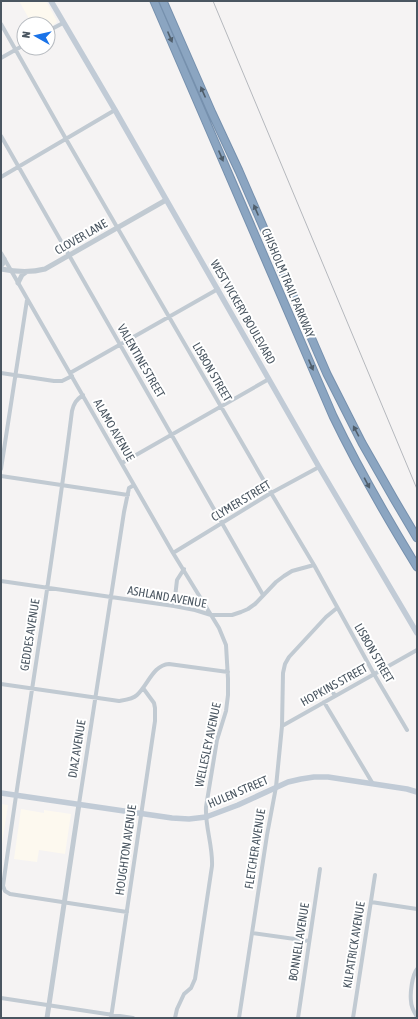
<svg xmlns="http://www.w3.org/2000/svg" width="418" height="1019" font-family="'Asap Condensed',sans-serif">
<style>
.commercial{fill:#fdf9ef}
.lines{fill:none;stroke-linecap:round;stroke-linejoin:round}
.motorway-casing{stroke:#7690ad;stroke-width:9}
.minor{stroke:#c1cad2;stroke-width:4}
.tertiary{stroke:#c1cad2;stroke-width:5}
.secondary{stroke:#c1cbd6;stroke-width:5.5}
.motorway{stroke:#8ba5c1;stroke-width:7}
.rail{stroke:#b5b8bd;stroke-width:1}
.oneway{fill:#505e6b}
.labels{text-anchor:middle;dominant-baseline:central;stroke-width:4;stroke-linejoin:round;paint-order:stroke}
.street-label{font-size:12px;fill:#4a5661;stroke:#fff}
</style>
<rect width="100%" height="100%" fill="#f5f3f3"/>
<path class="commercial" d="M19,1h27l11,20 -1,2 -8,5v-4h-16z
M1,804l7,1 -7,46z
M21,809l23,4v-3l27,4 -6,40 -26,-4 -2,12 -23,-3z"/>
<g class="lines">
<g class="motorway-casing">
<path id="motorway" d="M154,1l179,415c25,52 54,102 84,151
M163,1l49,112 27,58 88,203 35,69 32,56 23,39"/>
</g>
<path class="minor" d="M1,24l65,115 205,354 43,72 60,109 33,56
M48,31l15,-8
M1,58l23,-13
M1,136l262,459
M1,177l114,-67
M1,253l172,300 46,75 7,17 2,34v16l-2,16 -9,29 -11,67c-1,20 7,39 6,59l-17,113 -4,9 -7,6 -7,15 -2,9
M1,373l53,8h8l10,-5
M70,373l148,-84
M83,395c-7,5 -9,8 -11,16 -20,159 -47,316 -69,475l2,5 5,3 117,18
M122,463l147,-84
M1,469l26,-169
M1,476l127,19
M173,553l98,-60 48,-26
M1,581l110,16 63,9 21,4 16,5h21l9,-3 7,-3 7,-5 21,-22 8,-6 8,-5 22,-6
M174,606l3,-26 7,-11
M1,684l118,17c6,-1 14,-2 18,-6 11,-10 16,-30 32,-31l59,8
M329,685l6,11
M324,702l49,82
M282,726l135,-76
M79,804l45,-292 5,-24 5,-3
M371,902l46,7
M252,933l57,8
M417,969c-5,6 -7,25 -6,32 0,6 3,11 6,16
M1,998l132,20
M111,1018l44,-297v-13l-1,-5 -11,-15
M239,1018l28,-183 9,-48 6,-61 1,-53 2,-9 4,-7 37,-40 11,-9
M298,1018l22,-149
M353,1018l22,-143"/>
<path class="tertiary" d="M1,266l2,-3 1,-4
M1,269c15,3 29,4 44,0l121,-69
M18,283l4,-8 4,-3
M47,1018l32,-214"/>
<path class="secondary" d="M51,1l64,109 204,357 98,166
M1,793l171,25 17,1 17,-2 32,-12 50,-23 13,-3 13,-2h14l79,12 10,3"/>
<use href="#motorway" class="motorway"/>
<path class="rail" d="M213,1l204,488"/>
</g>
<defs><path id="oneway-solid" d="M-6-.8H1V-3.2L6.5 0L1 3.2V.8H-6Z"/></defs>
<g class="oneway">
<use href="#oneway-solid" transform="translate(170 37) rotate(67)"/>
<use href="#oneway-solid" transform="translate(203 92) rotate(-114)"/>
<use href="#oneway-solid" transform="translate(221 156) rotate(67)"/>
<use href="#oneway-solid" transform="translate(256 210) rotate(-113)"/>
<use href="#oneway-solid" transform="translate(311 365) rotate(67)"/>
<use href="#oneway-solid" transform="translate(356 431) rotate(-118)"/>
<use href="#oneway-solid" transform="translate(367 483) rotate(62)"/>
</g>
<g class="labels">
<g class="street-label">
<text transform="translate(81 237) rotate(-30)">CLOVER LANE</text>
<text transform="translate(288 283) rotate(67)">CHISHOLM TRAIL PARKWAY</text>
<text transform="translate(243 312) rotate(60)">WEST VICKERY BOULEVARD</text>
<text transform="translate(141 361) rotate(60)">VALENTINE STREET</text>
<text transform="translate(212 372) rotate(60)">LISBON STREET</text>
<text transform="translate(114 430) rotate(60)">ALAMO AVENUE</text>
<text transform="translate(241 501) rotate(-31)">CLYMER STREET</text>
<text transform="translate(167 597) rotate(10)">ASHLAND AVENUE</text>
<text transform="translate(30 635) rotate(-81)">GEDDES AVENUE</text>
<text transform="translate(374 653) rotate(60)">LISBON STREET</text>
<text transform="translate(334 685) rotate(-29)">HOPKINS STREET</text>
<text transform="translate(208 745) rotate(-78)">WELLESLEY AVENUE</text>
<text transform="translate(77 749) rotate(-81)">DIAZ AVENUE</text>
<text transform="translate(238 792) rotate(-23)">HULEN STREET</text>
<text transform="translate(255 849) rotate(-81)">FLETCHER AVENUE</text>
<text transform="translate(126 850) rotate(-82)">HOUGHTON AVENUE</text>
<text transform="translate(299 942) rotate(-81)">BONNELL AVENUE</text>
<text transform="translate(354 945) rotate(-81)">KILPATRICK AVENUE</text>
</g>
</g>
<rect width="418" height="1019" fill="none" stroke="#4a5661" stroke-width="4"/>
<g transform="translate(36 36) rotate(278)"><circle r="19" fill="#ffffff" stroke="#b7bbc0"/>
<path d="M0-3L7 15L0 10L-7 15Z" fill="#1a73e8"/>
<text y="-6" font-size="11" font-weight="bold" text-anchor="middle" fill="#4a5661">N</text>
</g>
</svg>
